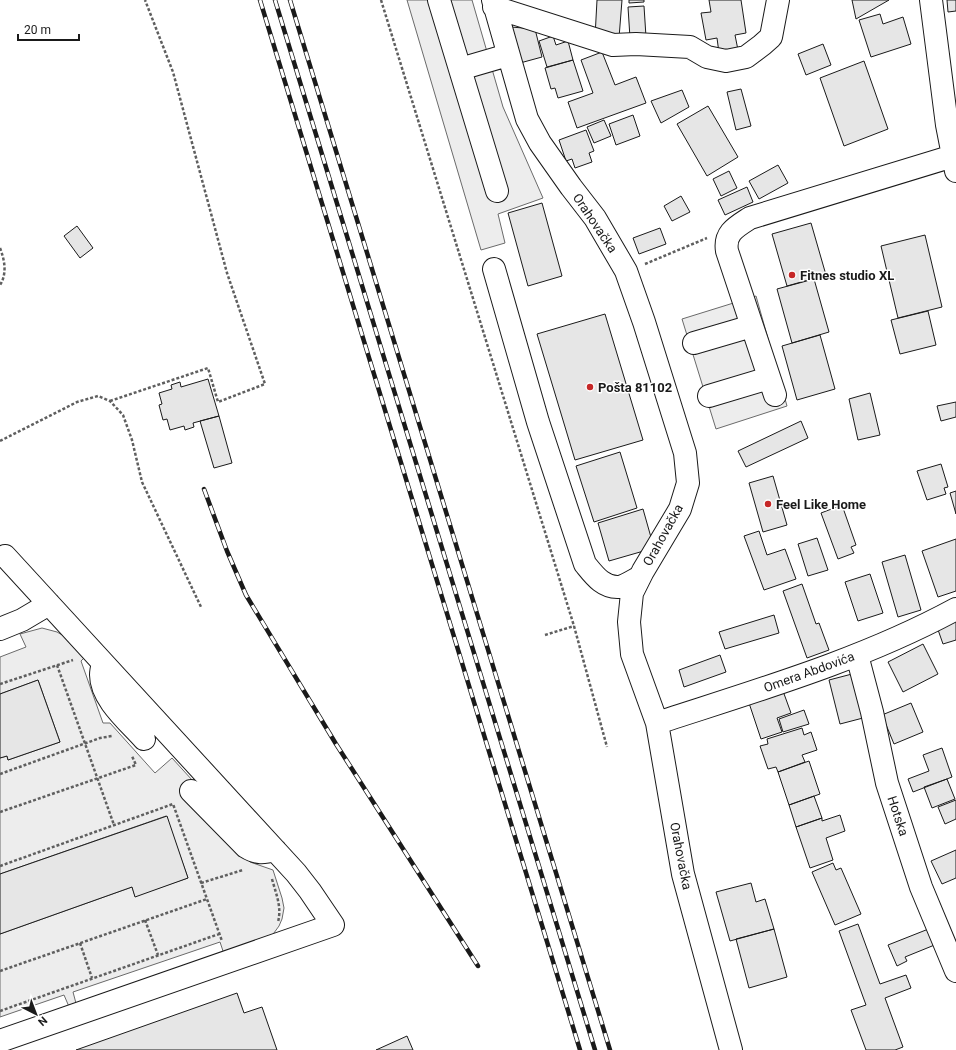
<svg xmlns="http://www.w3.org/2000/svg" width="956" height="1050" font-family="Roboto,sans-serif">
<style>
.built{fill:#ededed;stroke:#6a6a6a}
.building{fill:#e6e6e6;stroke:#1a1a1a}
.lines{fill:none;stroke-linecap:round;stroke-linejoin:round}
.minor-casing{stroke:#1a1a1a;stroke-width:24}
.path{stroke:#5f5f5f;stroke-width:2.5;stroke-dasharray:3 2;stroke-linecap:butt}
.minor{stroke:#fff;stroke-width:22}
.rail-casing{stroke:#1a1a1a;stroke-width:4.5}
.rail{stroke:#fff;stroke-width:3;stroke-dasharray:9;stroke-linecap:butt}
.poi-dot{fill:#c62828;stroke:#fff;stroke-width:1.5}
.labels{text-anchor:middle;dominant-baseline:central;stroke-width:3;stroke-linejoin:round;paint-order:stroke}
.street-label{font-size:13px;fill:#1a1a1a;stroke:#fff}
.poi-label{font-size:13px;font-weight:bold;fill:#1a1a1a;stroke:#fff;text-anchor:start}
</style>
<rect width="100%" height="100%" fill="#fff"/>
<path class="built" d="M407,0h65l31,107 40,91 -45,16 7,29 -24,7z
M756,296l31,110 -71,23 -34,-110z
M42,628l15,4 7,4 20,22 -3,3 22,62h7l45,50 17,-15 21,23 -11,10 68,71 23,8 9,28 2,10 -2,11 -3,7 -8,11 -46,20 -5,-15 -147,50 4,15 -7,2 -6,-14 -64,22v-83l132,-47 3,9 53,-18 -22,-62 -166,58v-116l7,-2 1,4 52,-18 -22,-62 -38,14v-37l26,-10 -6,-13z"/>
<path class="building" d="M597,0h25l-3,38 -24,-1z
M629,0h15v2l-15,1z
M709,0h32l5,33 -11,2 3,15 -19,3 -2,-15 -11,2 -5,-27 10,-1z
M852,0h37l-33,19z
M947,0h9v11l-8,1z
M644,6l2,31 -16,1 -2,-31z
M880,14l3,10 20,-7 8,27 -40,13 -12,-37z
M511,27l24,2 7,28 -22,6z
M553,36l3,9 12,-4 5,19 -26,7 -8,-26z
M823,44l8,21 -25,10 -8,-21z
M602,52l13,33 21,-8 10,26 -69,25 -9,-26 25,-9 -12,-33z
M573,60l10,31 -25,7 -3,-10 -4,1 -6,-21z
M864,61l24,68 -44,17 -24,-68z
M741,89l10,37 -15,4 -9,-38z
M682,90l7,17 -28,16 -10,-22z
M708,106l30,51 -31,19 -30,-52z
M633,115l7,21 -24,9 -7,-21z
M604,120l7,16 -17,7 -7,-16z
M586,130l8,21 -5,2 3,9 -17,6 -3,-9 -6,2 -7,-21z
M778,165l10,18 -29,16 -10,-18z
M729,171l8,17 -16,8 -8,-17z
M747,187l6,15 -28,13 -7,-15z
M681,196l9,16 -18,9 -8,-15z
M542,203l20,73 -34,10 -20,-73z
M811,223l15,52 -39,11 -15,-52z
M77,226l16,22 -13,10 -16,-22z
M660,228l6,16 -27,10 -6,-16z
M925,235l17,72 -44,11 -17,-72z
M814,279l15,53 -37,11 -15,-54z
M928,311l8,34 -36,9 -9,-34z
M605,314l38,126 -68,20 -38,-126z
M820,335l15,54 -38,11 -15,-54z
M208,379l11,37 -26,7 1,4 -9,3 -1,-4 -14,4 -3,-11 -4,1 -4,-15 3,-1 -3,-11 13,-4 -1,-4 9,-3 1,5z
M870,393l10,42 -22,5 -9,-41z
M956,402v15l-15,4 -4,-15z
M219,416l13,47 -18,5 -14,-47z
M801,421l7,17 -62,29 -8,-16z
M620,452l17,56 -43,14 -18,-56z
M941,464l7,23 -4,1 2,6 -19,6 -10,-29z
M773,476l14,49 -24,7 -14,-49z
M956,491v23l-6,-21z
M842,505l14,40 -5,2 3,6 -16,6 -17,-46z
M643,509l11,39 -45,13 -11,-38z
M759,531l8,24 18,-6 11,30 -32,11 -20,-54z
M817,538l11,32 -20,6 -10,-32z
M956,539v52l-18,6 -16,-46z
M905,555l16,55 -23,7 -16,-55z
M870,574l13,39 -25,8 -13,-39z
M802,584l14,40 3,-1 10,27 -22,8 -24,-67z
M774,615l5,18 -54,16 -6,-17z
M956,616v24l-13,4 -7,-20z
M923,644l15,30 -35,18 -15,-30z
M720,655l6,17 -42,15 -5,-17z
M852,674l11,44 -23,6 -11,-44z
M38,680l22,62 -52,18 -1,-4 -7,2v-64z
M783,691l8,22 -14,5 5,14 -21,7 -12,-36z
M911,703l12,29 -29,12 -12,-29z
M804,710l5,14 -26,8 -4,-13z
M802,728l2,7 7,-3 6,18 -15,5 3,7 -27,10 -2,-5 -8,2 -8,-23 8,-2 -1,-5z
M942,748l10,29 -39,15 -5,-13 21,-8 -6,-16z
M809,761l11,33 -31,11 -11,-33z
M947,779l8,20 -23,9 -8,-21z
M814,796l8,22 -26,9 -7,-22z
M956,800v19l-11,5 -7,-17z
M840,815l5,16 -19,7 7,22 -23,8 -14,-41 26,-9v3z
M167,816l21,62 -53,19 -3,-10 -132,47v-60z
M956,850v28l-14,6 -11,-23z
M833,863l3,7 5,-2 20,46 -26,11 -23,-53z
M751,883l5,19 9,-3 9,30 -44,12 -14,-49z
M858,924l22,60 26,-9 5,13 -26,10 18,49 -8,3h-29l-15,-40 15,-5 -27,-74z
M931,928l6,16 -32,13 2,4 -10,5 -9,-21z
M774,929l13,48 -38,11 -13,-49z
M237,993l7,20 18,-6 15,43h-201z
M407,1036l6,14h-37z"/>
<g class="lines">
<g class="minor-casing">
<path id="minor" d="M439,0l58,191
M493,0l34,119 13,24 31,44 24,31 31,53 18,51 41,131 3,30 -8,26 -37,62 -11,22 -3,29 3,32 25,69 26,151 48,176
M931,0l16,125 9,46
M494,7l119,38 23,-1 54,3 17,10 19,4 20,-4 16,-12 9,-8 7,-37
M460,69l48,-14
M494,269l44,153 47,142c9,11 18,24 34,23 6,-1 15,-7 21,-10
M694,343l58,-17
M775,395l-48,-144c-3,-18 9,-24 23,-33l203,-62
M709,396l60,-18
M0,629l22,-9 27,-16
M857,655l15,57 15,71 34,104 35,84
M103,663c-1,4 -2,8 -2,12 0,24 28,47 43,64
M657,723c101,-33 205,-63 299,-114
M191,791l55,56c11,7 18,6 29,3
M0,1041l333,-116 -23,-34 -14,-18 -291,-317"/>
</g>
<path class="path" d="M381,0l193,626 33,121
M0,248c5,13 7,26 0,37
M645,264l62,-26
M110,401l98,-33 10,34 47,-18 -38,-111 -54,-201 -28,-72
M0,441l77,-39 21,-6 12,5 13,14 9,25 10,42 59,125
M545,635l29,-9
M57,665l57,160
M0,684l73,-24
M0,774l100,-36 12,-2
M0,812l136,-47 -4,-9
M0,866l173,-62 49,137
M272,879c4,15 10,28 6,43
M201,883l42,-13
M145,920l13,35
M80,943l12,35
M0,971l207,-72
M0,1011l219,-77"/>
<use href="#minor" class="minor"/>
<g class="rail-casing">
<path id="rail" d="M260,0l320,1050
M275,0l320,1050
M290,0l320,1050
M204,489l23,62 19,44 90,149 142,222"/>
</g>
<use href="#rail" class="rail"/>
</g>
<g class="poi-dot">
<circle cx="792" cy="275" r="4"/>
<circle cx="590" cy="387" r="4"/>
<circle cx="768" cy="504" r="4"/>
</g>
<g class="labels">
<g class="street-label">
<text transform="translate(595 223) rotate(56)">Orahovačka</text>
<text transform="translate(663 535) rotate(-61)">Orahovačka</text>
<text transform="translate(809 672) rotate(-20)">Omera Abdovića</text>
<text transform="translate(898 816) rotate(72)">Hotska</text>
<text transform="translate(681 856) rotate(79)">Orahovačka</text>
</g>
<g class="poi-label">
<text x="800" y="275">Fitnes studio XL</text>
<text x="598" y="387">Pošta 81102</text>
<text x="776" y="504">Feel Like Home</text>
</g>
</g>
<g transform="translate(36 1014) rotate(138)" stroke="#ffffff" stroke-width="3" paint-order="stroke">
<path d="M0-3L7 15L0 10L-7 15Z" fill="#1a1a1a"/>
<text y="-6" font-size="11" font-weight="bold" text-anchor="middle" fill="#1a1a1a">N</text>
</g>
<path d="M18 34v6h61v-6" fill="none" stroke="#1a1a1a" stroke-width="2"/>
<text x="24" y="34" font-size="12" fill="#1a1a1a" stroke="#ffffff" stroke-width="3" paint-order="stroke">20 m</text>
</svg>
